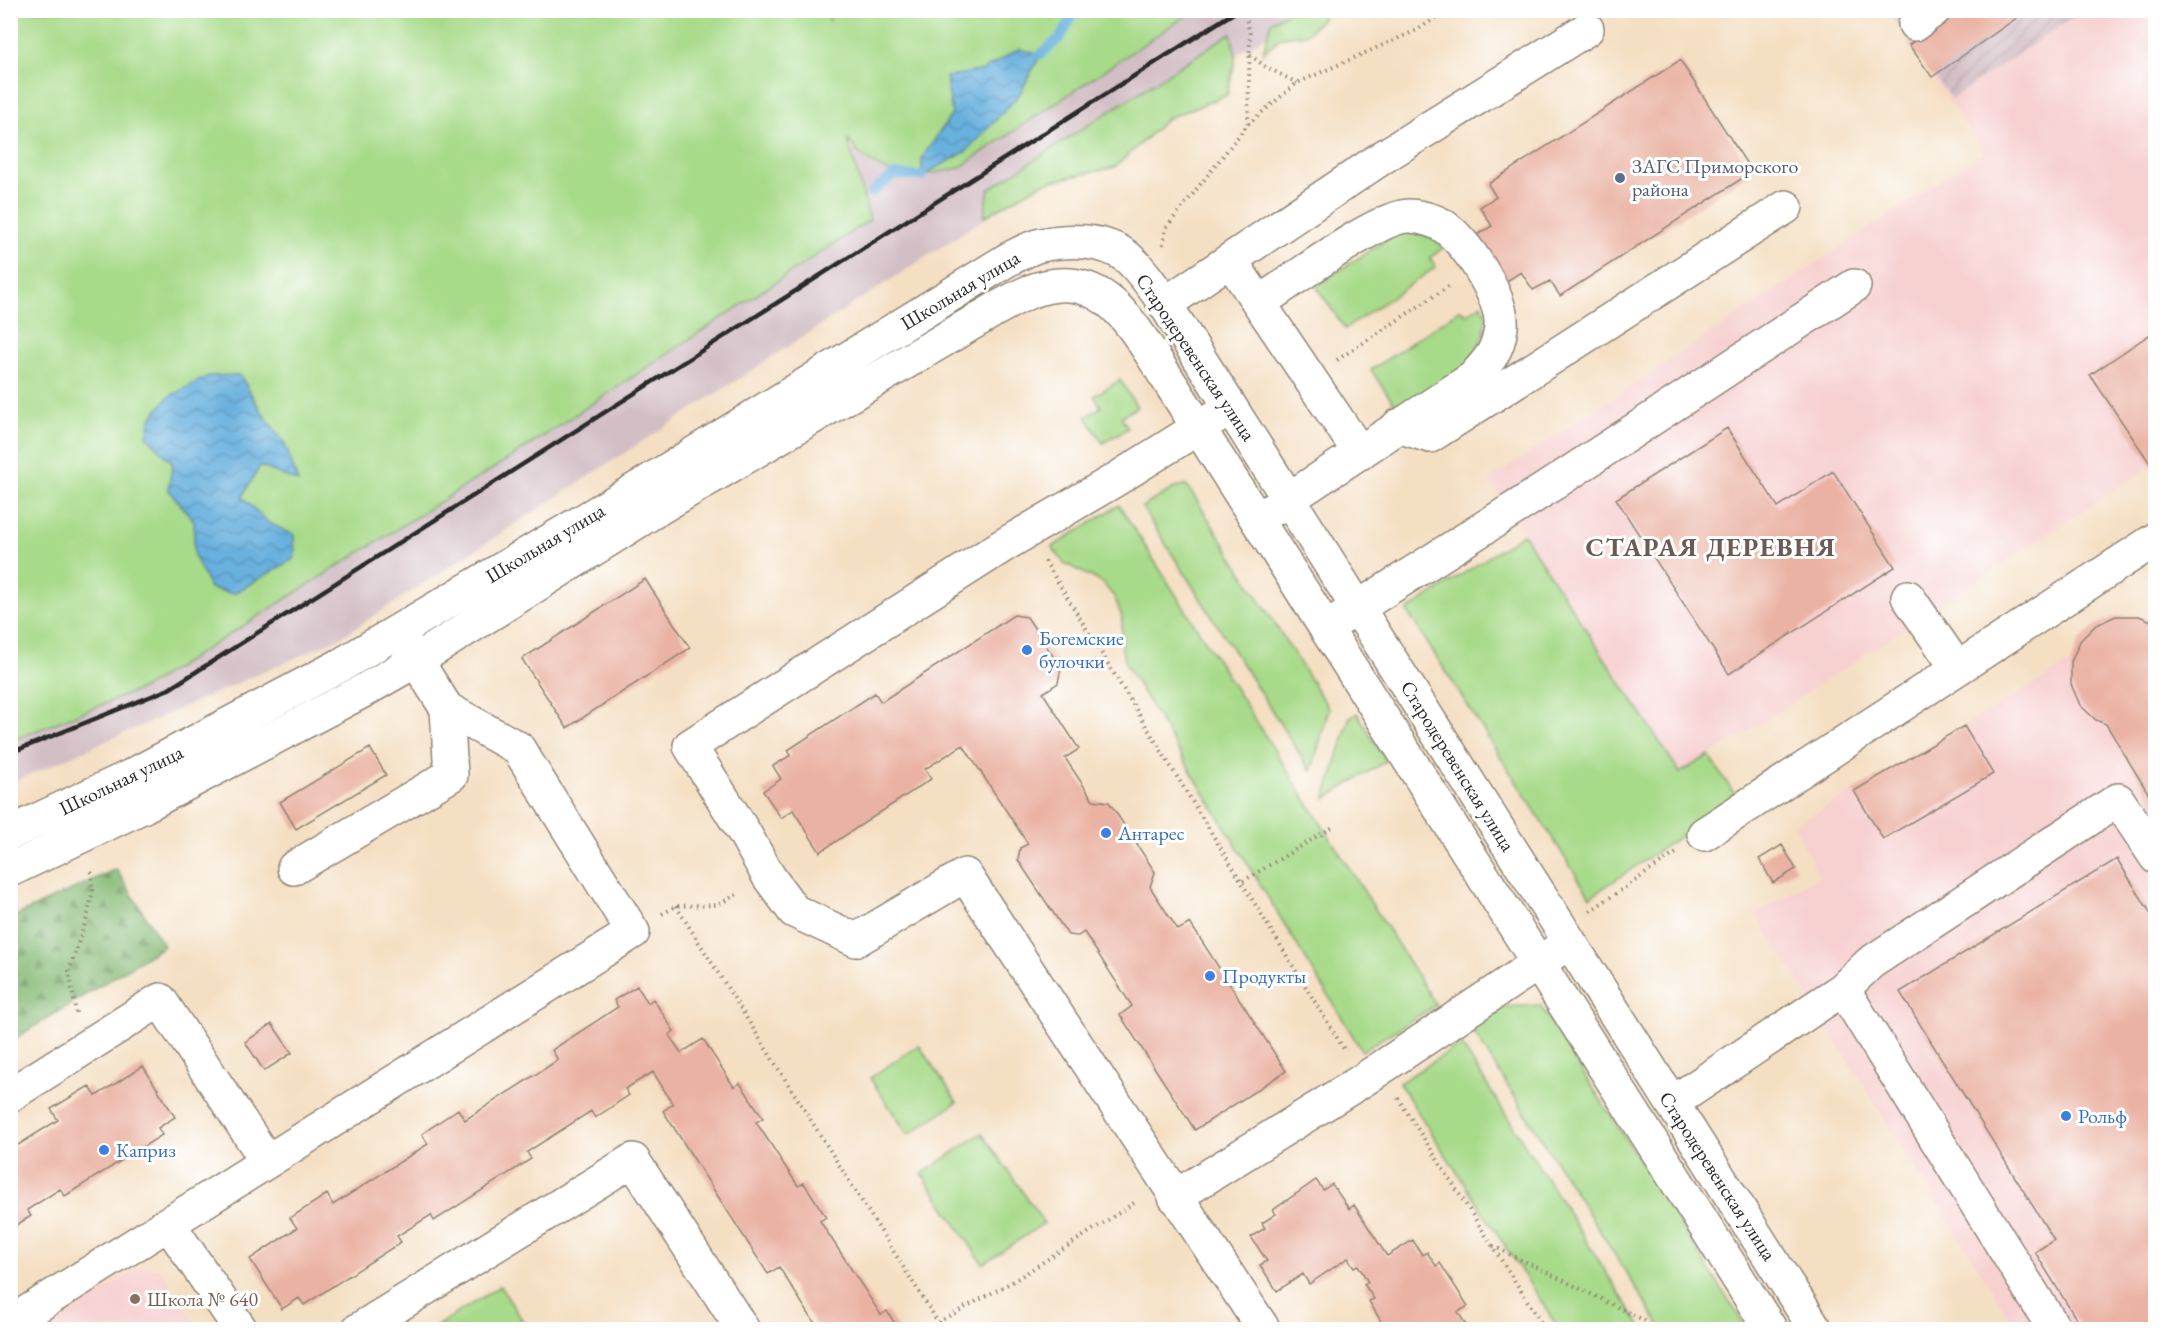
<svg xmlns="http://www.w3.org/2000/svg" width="2166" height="1340" font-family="'EB Garamond',serif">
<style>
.built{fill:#f7d0d0}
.industrial{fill:url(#industrial-furrows)}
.railway{fill:#d2bec5}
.green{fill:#a7da89;stroke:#69825a;stroke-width:1.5}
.forest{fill:url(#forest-firs);stroke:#587250;stroke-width:1.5}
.water{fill:url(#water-waves);stroke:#496e84;stroke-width:1.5}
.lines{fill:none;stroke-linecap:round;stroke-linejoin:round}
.stream{stroke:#67b0de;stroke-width:10}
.building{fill:#eab2a3}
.minor-casing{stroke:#908576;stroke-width:36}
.path{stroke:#908576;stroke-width:4;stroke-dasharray:1.5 4.5;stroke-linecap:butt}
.minor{stroke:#fff;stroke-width:33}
.rail{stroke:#2b2b2b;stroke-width:4.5}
.service-dot{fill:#5c6f8a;stroke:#fff;stroke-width:2}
.shop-dot{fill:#3f7fe0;stroke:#fff;stroke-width:2}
.education-dot{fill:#8d6e63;stroke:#fff;stroke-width:2}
.labels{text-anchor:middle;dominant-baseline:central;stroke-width:6;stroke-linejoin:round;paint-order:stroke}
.service-label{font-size:20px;fill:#4e5e75;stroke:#fff;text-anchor:start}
.street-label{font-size:20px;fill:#2b2b2b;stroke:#fff}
.shop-label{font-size:20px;fill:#366cbe;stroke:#fff;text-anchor:start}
.education-label{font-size:20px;fill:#785e54;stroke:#fff;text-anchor:start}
.district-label{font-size:26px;font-weight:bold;letter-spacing:1.5px;fill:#6e5a55;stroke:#fff}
</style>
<defs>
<pattern id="industrial-furrows" width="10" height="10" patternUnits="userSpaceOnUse" patternTransform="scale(1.5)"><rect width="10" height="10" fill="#d2bec5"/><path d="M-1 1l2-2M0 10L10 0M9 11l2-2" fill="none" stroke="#b4a3a9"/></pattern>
<pattern id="forest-firs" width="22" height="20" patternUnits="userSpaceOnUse" patternTransform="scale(1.5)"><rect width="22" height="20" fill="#85ba75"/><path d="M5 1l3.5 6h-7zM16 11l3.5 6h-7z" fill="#6d9760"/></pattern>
<pattern id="water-waves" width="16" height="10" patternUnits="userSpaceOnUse" patternTransform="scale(1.5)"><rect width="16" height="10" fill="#67b0de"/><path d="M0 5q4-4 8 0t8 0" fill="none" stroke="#558fb4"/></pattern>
</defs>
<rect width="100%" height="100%" fill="#fff"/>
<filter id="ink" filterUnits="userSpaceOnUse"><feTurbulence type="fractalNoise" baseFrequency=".0167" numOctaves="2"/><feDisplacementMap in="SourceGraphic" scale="12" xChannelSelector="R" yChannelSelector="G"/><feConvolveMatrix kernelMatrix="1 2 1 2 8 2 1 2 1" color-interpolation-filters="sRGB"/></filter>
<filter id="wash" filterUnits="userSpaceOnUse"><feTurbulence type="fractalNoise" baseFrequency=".008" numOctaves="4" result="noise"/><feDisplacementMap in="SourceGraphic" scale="24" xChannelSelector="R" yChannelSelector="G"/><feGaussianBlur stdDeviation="1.35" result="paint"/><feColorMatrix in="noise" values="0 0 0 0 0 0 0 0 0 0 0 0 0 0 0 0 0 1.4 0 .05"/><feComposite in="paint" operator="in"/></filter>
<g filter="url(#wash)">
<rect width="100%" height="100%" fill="#f4dfc2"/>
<path class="built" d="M2028,11h127v461l-5,-6 -390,258 -80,49 -191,-293 495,-328 -52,-75z
M2071,662l9,43 16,15 10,4 49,82v523h-138l-261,-415 63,-38 -25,-51 60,-34 29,48 109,-65 -28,-48z
M140,1267l20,2 39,60h-153z"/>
<path class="industrial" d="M1888,11h194l-131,88z"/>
<path class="railway" d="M1086,11h218l-964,627 -329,145 -1,-144 330,-180z"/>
<path class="green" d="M827,10l2,11 5,-11 359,1 -234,157c-41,9 -64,15 -99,-14 -5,-4 -8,-10 -12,-14l22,80 -357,236 -367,231 -135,54v-730z
M1289,11h40l-22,23 -26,3 -18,16 8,-31z
M1231,33l5,23 -9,39 -59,23 -53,49 -72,16 -59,34 5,-28z
M1413,232c13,2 21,7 31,15l-14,11 6,9 -91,62 -29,-43 79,-52z
M1482,304l4,10 -2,20 -17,33 -67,45 -29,-42 89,-60 7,4z
M1120,380l17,27 -16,10 7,11 -25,15 -17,-26 15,-10 -7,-11z
M1185,485l7,8 137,216 -18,63 -169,-265 34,-20z
M1119,505l317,500 -74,46 -236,-386 -4,-15v-33l-7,-19 -12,-15 -39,-20 -12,-16z
M1523,534l157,239 29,-18 28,43 -147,99 -183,-286z
M1357,713l29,48 -61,38 24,-80z
M1540,1005l207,324h-85l-191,-301 33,-21z
M1461,1044l181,285h1h-84l-160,-246z
M919,1045l38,57 -49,33 -38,-57z
M982,1133l62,90 -61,41 -61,-90z
M500,1286l28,43h-96z"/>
<path class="forest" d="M116,869l48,77 -153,95v-123z"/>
<path class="water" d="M1019,49l22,5 -22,41 -52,56 -45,25v-18l30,-44 -6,-37 37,-7z
M240,375l21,36 24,33 13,38 -38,-16 -18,31 27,26 25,12 1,23 -62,36 -23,-6 -16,-33v-34l-26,-32 5,-25 -26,-28 4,-18 17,-21 40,-21z"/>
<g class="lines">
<path class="stream" d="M1041,54l19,-16 16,-28
M871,193l23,-18 28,1"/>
</g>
<g id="blocks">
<path class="building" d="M1958,10h70l-96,67 -23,-32z
M1680,60l72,112 -192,124 -10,-15 -17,9 -12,-18 -16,10 -30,-46 17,-10 -12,-19 16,-10 -8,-13z
M2149,335l7,10v127l-66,-97z
M1727,428l51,79 55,-36 62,96 -166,107 -113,-175z
M645,579l45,69 -123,80 -45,-69z
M1014,615l13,2 34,51 -3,15 -15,10 36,56 -14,9 28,42 16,2 46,70 -5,15 28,43 12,-7 96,148 -91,59 -75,-115 12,-9 -48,-74 -6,4 -10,-1 -50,-75 2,-12 8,-4 -65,-99 -38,24 6,10 -111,73 -27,-42 -12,8 -18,-27 18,-12 -8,-13 18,-11 -3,-5 87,-57 6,9z
M2116,616h23l17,7v183l-50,-82 -10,-4 -16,-15 -9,-21v-22l9,-21 16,-16z
M1964,726l29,48 -110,65 -29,-48z
M370,748l16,27 -90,54 -16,-27z
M1782,845l14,24 -23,14 -14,-24z
M2117,859l39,63v408h-73l-48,-78 19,-12 -154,-248z
M637,986l11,17 5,-4 21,32 -5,4 12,18 22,-14 31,48 6,-4 23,35 -7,4 42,64 6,-3 22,34 -6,4 61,94 6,-4 12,19h-80l-40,-63 -11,7 -105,-163 10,-7 -20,-32 -28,17 4,6 -34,23 -4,-7 -64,41 4,7 -97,62 -3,-6 -34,21 4,6 -97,63 -5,-7 -17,11 -32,-50 47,-31 -7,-10 37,-24 6,11 95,-61 -6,-10 36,-25 7,11 93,-60 -6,-10 66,-43 -4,-7z
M272,1024l20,29 -28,18 -19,-29z
M143,1066l32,51 -17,11 4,7 -97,61 -5,-7 -33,21 4,6 -21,13v-79l48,-30 -7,-11 38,-23 7,10z
M1316,1180l7,10 9,-6 17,25 5,-4 33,51 26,-16 9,15 5,-3 9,14 4,-3 28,43 -10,6 11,18h-83l-17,-29 5,-2 -10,-15 4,-2 -10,-17 -4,2 -6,-9 -39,26 -6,-10 -26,17 -17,-26 7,-4 -16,-24 14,-9 -3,-5 14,-9 -3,-4z"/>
</g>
</g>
<g filter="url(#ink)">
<use href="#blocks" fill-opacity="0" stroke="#908576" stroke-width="1.5"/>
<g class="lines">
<g class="minor-casing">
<path id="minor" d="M1915,24l19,-14
M1259,303c29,-19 120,-88 150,-87 8,0 24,4 31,8 25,13 64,75 61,103 -3,25 -13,34 -28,51l-201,132
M1165,304l65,-44
M1217,416l-102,64 -111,65 -314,201 55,88 24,43 25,34 62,29 109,-65 299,455
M1398,426l32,10 356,-229
M1360,453l-130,-193 153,-103 204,-128
M1908,597l49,71
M1340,619l202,-128 312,-205
M10,833l121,-57 210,-111 299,-178 367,-227c11,-5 23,-13 34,-15 28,-6 63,-6 86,12 15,13 27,31 38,47l651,1026
M1704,834l452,-295
M294,868l157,-93 -4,-66
M10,870l134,-64 217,-114 56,-32 242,-152 337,-199c11,-6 21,-12 33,-17 75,-29 104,35 138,86l604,952
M10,1095l150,-95 107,161
M1672,1103l171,-114
M1175,1197l188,-117 192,-128
M168,1223l73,107
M10,1323l623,-391 -115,-184 -71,-39 -42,-66
M358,1330l275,-170 110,170
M2055,1330l-212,-341 27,-26 248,-163 38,57"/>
</g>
<path class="path" d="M1250,55l16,12 31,16
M1248,124l49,-41 120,-53 31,-20
M1163,245l3,-17 82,-104 2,-90 -6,-24
M1337,360l114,-75
M1045,561l300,490
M1243,881l90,-54
M676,906l267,424
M1590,911l86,-58
M662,914l14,-8 42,-1 21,-12
M76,1013l-7,-42 19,-57 5,-24 -2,-21
M1398,1098l148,232
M1493,1246l153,75
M938,1322l76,-41 123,-80"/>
<use href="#minor" class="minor"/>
<path class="rail" d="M10,753l159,-64 1069,-679"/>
</g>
</g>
<circle class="service-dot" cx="1620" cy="178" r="6"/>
<g class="shop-dot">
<circle cx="1027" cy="650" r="6"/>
<circle cx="1106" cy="833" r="6"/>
<circle cx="1210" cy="976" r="6"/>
<circle cx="2066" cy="1116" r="6"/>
<circle cx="104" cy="1150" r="6"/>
</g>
<circle class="education-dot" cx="135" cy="1299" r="6"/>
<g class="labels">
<g class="service-label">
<text x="1632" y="166">ЗАГС Приморского<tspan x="1632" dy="23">района</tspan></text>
</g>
<g class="street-label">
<text transform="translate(960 290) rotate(-31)">Школьная улица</text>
<text transform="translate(1196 357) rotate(56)">Стародеревенская улица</text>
<text transform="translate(545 543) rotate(-31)">Школьная улица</text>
<text transform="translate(1458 766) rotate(58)">Стародеревенская улица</text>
<text transform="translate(121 780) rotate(-26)">Школьная улица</text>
<text transform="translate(1718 1176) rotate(57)">Стародеревенская улица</text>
</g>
<g class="shop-label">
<text x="1039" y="638">Богемские<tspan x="1039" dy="23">булочки</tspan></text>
<text x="1118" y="833">Антарес</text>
<text x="1222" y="976">Продукты</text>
<text x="2078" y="1116">Рольф</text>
<text x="116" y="1150">Каприз</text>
</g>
<g class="education-label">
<text x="147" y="1299">Школа № 640</text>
</g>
<g class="district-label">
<text x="1711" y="547">СТАРАЯ ДЕРЕВНЯ</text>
</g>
</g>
<rect width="2166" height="1340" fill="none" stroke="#fff" stroke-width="36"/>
</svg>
